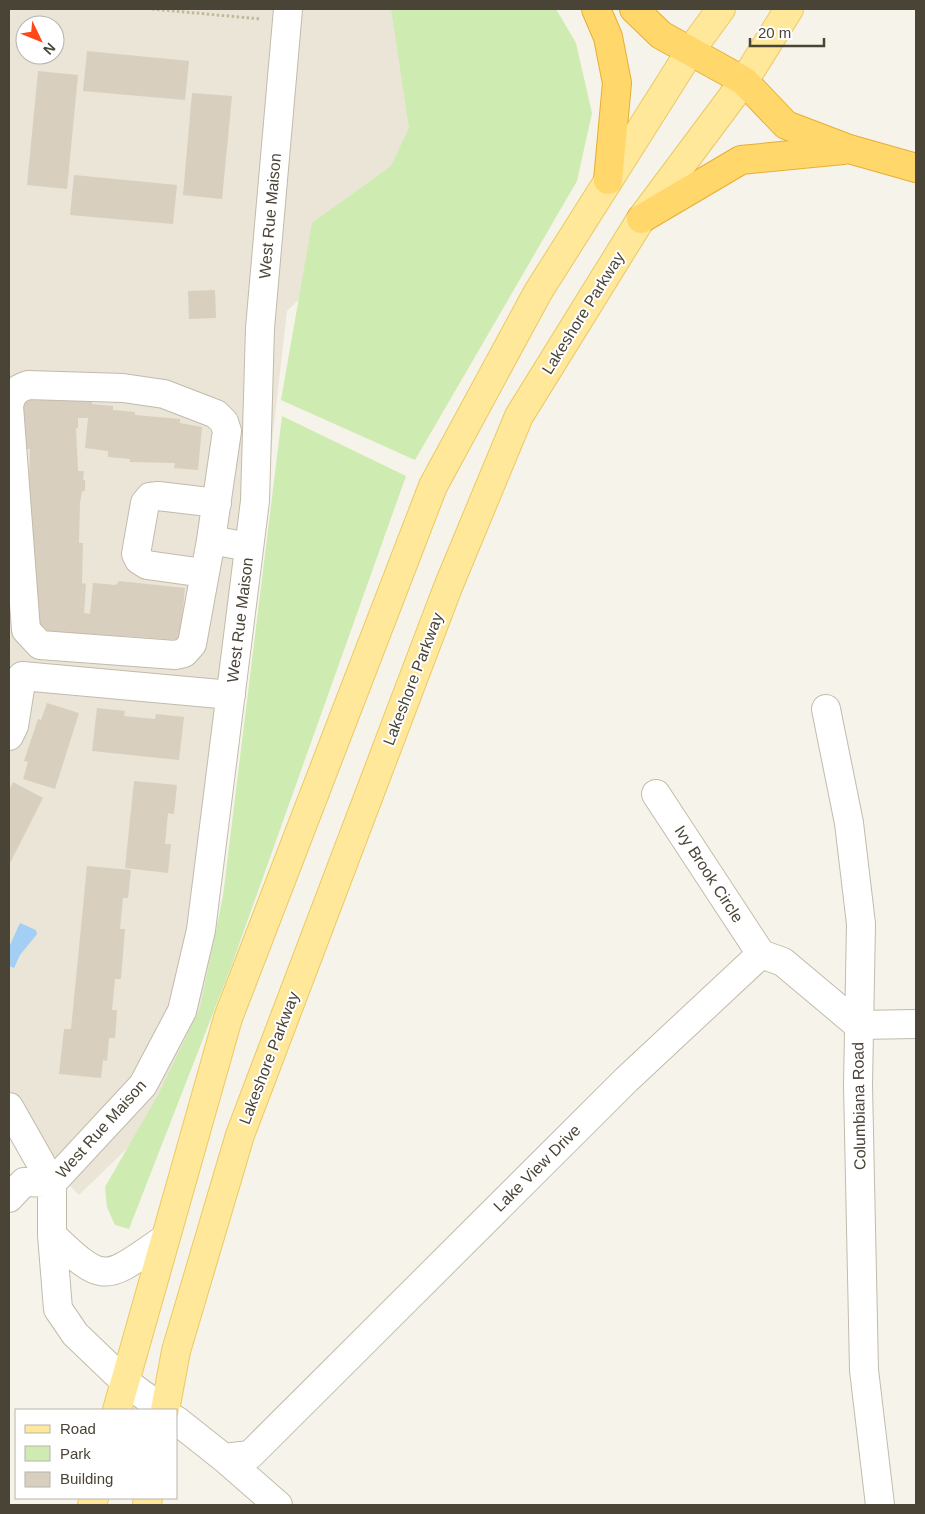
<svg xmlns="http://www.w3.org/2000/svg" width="925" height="1514" font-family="Arial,sans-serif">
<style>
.residential{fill:#eae5d7;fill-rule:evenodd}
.green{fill:#ceebb1}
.water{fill:#a4cff4}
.building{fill:#d8cfbe}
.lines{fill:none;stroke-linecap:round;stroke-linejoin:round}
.minor-casing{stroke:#c2bbab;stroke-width:30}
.major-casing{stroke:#eaca63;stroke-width:30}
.highway-casing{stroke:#e6af33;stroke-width:30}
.path{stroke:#c4b89c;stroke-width:3;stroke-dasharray:2.5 2.5;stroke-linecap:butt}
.minor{stroke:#fff;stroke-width:28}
.major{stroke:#ffe899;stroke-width:28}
.highway{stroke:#ffd76b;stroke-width:28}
.labels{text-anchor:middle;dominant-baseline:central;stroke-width:4;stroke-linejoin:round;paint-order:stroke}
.street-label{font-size:16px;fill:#4a4437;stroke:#fff}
</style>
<rect width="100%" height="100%" fill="#f6f3ea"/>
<path class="residential" d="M9,9h445l2,138 -169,164 -79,691 -62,128 -67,65 -70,-72zM25,25h30v30h-30z"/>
<path class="green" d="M391,9h165l20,34 16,70 -15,68 -162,279 -134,-60 31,-177 79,-57 18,-38z
M282,416l124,60 -175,491 -102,262 -14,-4 -8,-18 -2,-20 53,-92 42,-87 23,-112z"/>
<path class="water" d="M20,923l16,7 1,4 -17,21 -6,13 -5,-2v-19z"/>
<path class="building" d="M87,51l102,10 -4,39 -102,-9z
M38,71l40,4 -11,114 -40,-4z
M192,93l40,3 -10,103 -39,-4z
M74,175l103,10 -4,39 -103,-9z
M215,290l1,28 -27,1 -1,-28z
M27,397l65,1v6l21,2v4l22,2v3l45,4v4l22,4 -4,43 -24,-2 1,-5 -45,-1v-3l-22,-2v-6l-23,-3 3,-30h-10v10h-2l2,43h6l-1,9h2v11h-3l-2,12 -1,40h4l-1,40 4,1 -2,29 6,1 3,-31 23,2 3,-4 66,7 -5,52 -89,-6v3l-55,-4 -9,-73 3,-111h-11l4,-47z
M47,703l32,10 -24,76 -32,-10 5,-17 -4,-1 14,-42 3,1z
M97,708l28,3 -1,5 31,3 1,-5 28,3 -5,43 -87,-9z
M134,781l43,4 -3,29 -6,-1 -3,31h6l-3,29 -43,-5z
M13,782l30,16 -34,67v-74z
M87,866l44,4 -3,28h-5l-3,31h5l-4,50h-6l-3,31h5l-2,28h-6l-2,23 -4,-1 -2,18 -42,-4 5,-45h7z"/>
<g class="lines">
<g class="minor-casing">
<path id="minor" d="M211,540l16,-109 -3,-9 -8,-8 -52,-20 -41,-6 -95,-3c-12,4 -17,9 -19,21l17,224 14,15 135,10 9,-2 8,-9 19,-104 38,7
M204,573l-57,-8 -8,-5 -3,-6 9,-51 5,-6 8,-1 59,7
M826,709l23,114 12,101 -3,161 6,285 16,135
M9,736l5,-10 8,-50 209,19
M656,794l105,160
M858,1025l58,-1
M9,1107l43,76v52l6,74 17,25 49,47 40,29
M52,1183l91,-98 39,-74 19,-81 54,-429 5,-173 28,-319
M9,1198l15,-16 28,1
M52,1235c53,51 53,45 111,5
M176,1420l48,38 54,47
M224,1458l26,-3 376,-375 135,-126 22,8 75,63"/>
</g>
<g class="major-casing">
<path id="major" d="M117,1410l111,-392 205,-532 105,-194 153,-242 30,-41
M165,1410l11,-59 64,-216 208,-548 71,-171 122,-197 103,-138 45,-72
M92,1505l2,-7
M147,1505l1,-7"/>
</g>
<g class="highway-casing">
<path id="highway" d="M596,9l12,28 9,46 -9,97
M634,9l27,26 83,46 42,44 63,24 67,19
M641,219l100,-59 102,-10"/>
</g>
<path class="path" d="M152,9l109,10"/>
<use href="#minor" class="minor"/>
<use href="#major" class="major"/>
<use href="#highway" class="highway"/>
</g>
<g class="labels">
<g class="street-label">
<text transform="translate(270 216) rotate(-85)">West Rue Maison</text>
<text transform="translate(583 313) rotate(-58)">Lakeshore Parkway</text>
<text transform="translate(240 620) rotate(-83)">West Rue Maison</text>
<text transform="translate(413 679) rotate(-69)">Lakeshore Parkway</text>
<text transform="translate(709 874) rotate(57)">Ivy Brook Circle</text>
<text transform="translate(269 1058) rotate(-69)">Lakeshore Parkway</text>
<text transform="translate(859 1106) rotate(-91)">Columbiana Road</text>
<text transform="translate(101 1129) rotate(-48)">West Rue Maison</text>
<text transform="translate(537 1168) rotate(-45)">Lake View Drive</text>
</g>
</g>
<rect width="925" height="1514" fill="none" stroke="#4a4437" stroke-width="20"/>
<rect x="15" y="1409" width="162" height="90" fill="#ffffff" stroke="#b7b4af"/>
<rect x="25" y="1425" width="25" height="8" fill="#ffe899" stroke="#b7b4af"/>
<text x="60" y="1434" font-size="15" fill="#4a4437">Road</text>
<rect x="25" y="1446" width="25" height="15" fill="#ceebb1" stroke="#b7b4af"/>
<text x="60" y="1459" font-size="15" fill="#4a4437">Park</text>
<rect x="25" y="1472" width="25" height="15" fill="#d8cfbe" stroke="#b7b4af"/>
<text x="60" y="1484" font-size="15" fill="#4a4437">Building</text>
<g transform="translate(40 40) rotate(133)"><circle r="24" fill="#ffffff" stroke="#b7b4af"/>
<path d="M0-4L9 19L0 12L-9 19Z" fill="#ff4817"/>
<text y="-8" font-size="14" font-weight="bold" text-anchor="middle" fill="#4a4437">N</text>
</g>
<path d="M750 38v8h74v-8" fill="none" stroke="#4a4437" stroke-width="2.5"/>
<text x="758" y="38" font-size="15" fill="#4a4437" stroke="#ffffff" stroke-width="4" paint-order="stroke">20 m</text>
</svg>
